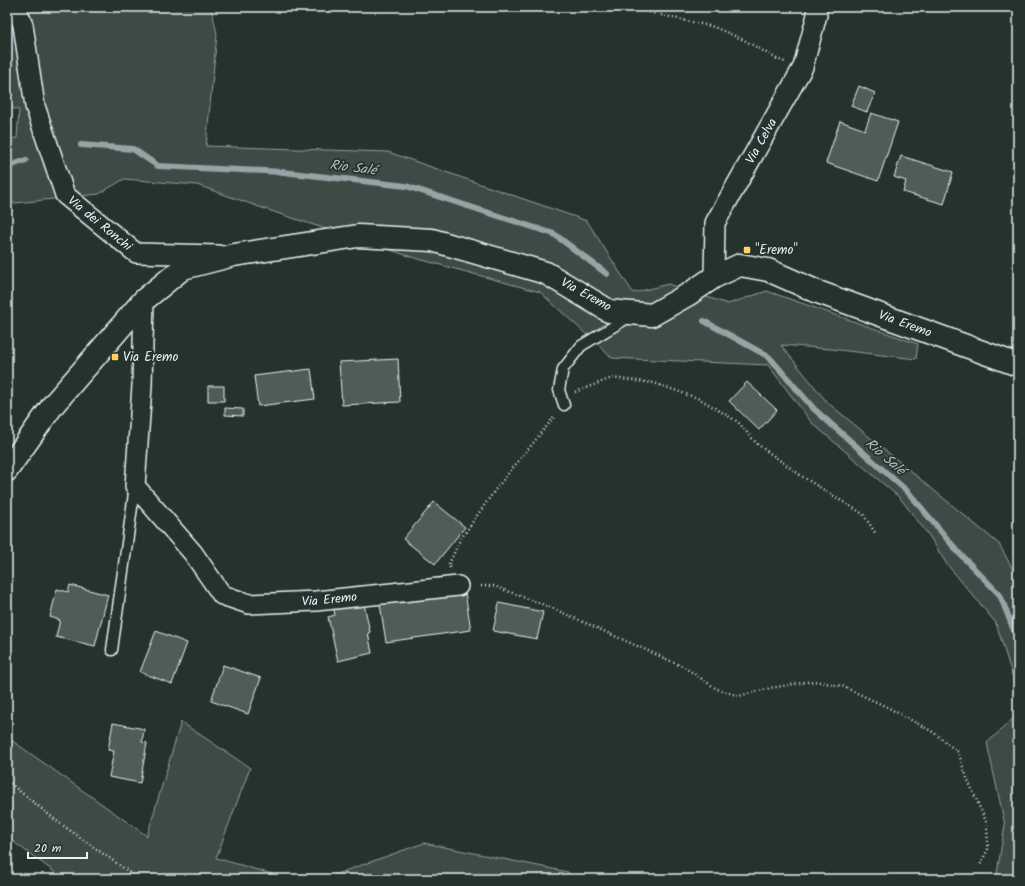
<svg xmlns="http://www.w3.org/2000/svg" width="1025" height="886" font-family="Kalam,sans-serif">
<style>
.green{fill:#3e4b47;stroke:#939ea0}
.lines{fill:none;stroke-linecap:round;stroke-linejoin:round}
.stream{stroke:#98a3a5;stroke-width:6}
.building{fill:#505c59;stroke:#e8f1f8}
.lane-casing{stroke:#e8f1f8;stroke-width:13}
.street-casing{stroke:#e8f1f8;stroke-width:22}
.secondary-casing{stroke:#e8f1f8;stroke-width:25}
.path{stroke:#e8f1f8;stroke-width:2.5;stroke-dasharray:1 3;stroke-linecap:butt}
.lane{stroke:#26332d;stroke-width:10}
.street{stroke:#26332d;stroke-width:19}
.secondary{stroke:#26332d;stroke-width:22}
.poi-dot{fill:#ffd166;stroke:#26332d;stroke-width:1.5}
.labels{text-anchor:middle;dominant-baseline:central;stroke-width:3.5;stroke-linejoin:round;paint-order:stroke}
.street-label{font-size:13px;fill:#e8f1f8;stroke:#26332d}
.poi-label{font-size:13px;fill:#e8f1f8;stroke:#26332d;text-anchor:start}
.water-label{font-size:14px;font-style:italic;fill:#b3bdc0;stroke:#26332d}
</style>
<rect width="100%" height="100%" fill="#26332d"/>
<filter id="ink" filterUnits="userSpaceOnUse"><feTurbulence type="fractalNoise" baseFrequency=".025" numOctaves="2"/><feDisplacementMap in="SourceGraphic" scale="8" xChannelSelector="R" yChannelSelector="G"/><feConvolveMatrix kernelMatrix="1 2 1 2 8 2 1 2 1" color-interpolation-filters="sRGB"/></filter>
<g filter="url(#ink)">
<path class="green" d="M7,7h204l6,27 -11,112 182,6 199,69 46,72 35,-9 60,20 39,-13 151,53 -2,15 -85,-10 -50,-4 46,57 172,142 19,35v115l-22,-71 -50,-60 -16,-26 -30,-39 -88,-75 -44,-58 -156,-7 -72,-66 -125,-34 -144,-47 -74,-26 -73,-6 -25,15 -92,10v-65l10,-1 2,-28 -12,-3z
M1018,714v165h-22l9,-54 -18,-82z
M181,722l69,46 -34,90 73,21h-225l-57,-42v-100l140,99z
M424,843l144,29 4,7h-250z"/>
<g class="lines">
<path class="stream" d="M81,145l52,4 25,17 125,6 123,14 148,48 53,40
M7,167l19,-7
M704,321l65,36 45,52 94,83 51,61 41,42 18,46"/>
</g>
<path class="building" d="M859,86l16,7 -8,19 -16,-6z
M871,113l27,9 -20,59 -52,-18 14,-42 25,9z
M901,156l52,16 -9,32 -41,-12 3,-11 -12,-4z
M398,359l2,43 -58,3 -3,-43z
M311,369l4,30 -57,7 -4,-30z
M747,382l30,28 -18,20 -30,-29z
M208,386h16v15h-16z
M225,408l18,1v7l-18,-1z
M434,502l31,25 -30,37 -32,-25z
M70,585l38,10 -13,51 -39,-9 4,-17 -10,-3 7,-28 11,3z
M465,592l6,38 -85,12 -6,-38z
M363,599l7,33 -2,1 4,20 -34,8 -10,-44 7,-2 -2,-9z
M499,603l44,9 -6,27 -44,-8z
M156,631l31,12 -15,41 -32,-12z
M223,665l38,13 -13,36 -37,-13z
M113,723l31,6 -2,13 5,1 -7,40 -31,-6 5,-26 -6,-1z"/>
<g class="lines">
<g class="lane-casing">
<path id="lane" d="M564,405l-5,-15 4,-21 18,-23 48,-29
M112,650l23,-164"/>
</g>
<g class="street-casing">
<g id="street">
<path id="s1" d="M16,7l7,18 12,81 30,89 71,58 82,2"/>
<path id="s2" d="M714,277l1,-54 88,-156 14,-52 -1,-8"/>
<path id="s3" d="M144,300l-2,86 -7,100 58,67 29,42 27,9 67,-3 142,-15"/>
</g>
</g>
<g class="secondary-casing">
<g id="secondary">
<path id="s4" d="M7,470l46,-65 91,-105 39,-32 51,-13 124,-19 74,4 114,33 63,38 43,4 37,-21 25,-17 26,-12 28,5 50,22 200,73"/>
</g>
</g>
<path class="path" d="M626,7l88,20 30,13 33,19 8,3
M575,392l37,-14 42,5 46,16 38,23 19,22 46,33 60,37 13,20
M450,568l-1,-4 11,-24 35,-50 60,-74
M477,586h17l58,22 132,59 33,22 22,7 31,-8 44,-7 28,5 45,21 46,25 25,20 9,26 20,46 1,25 -8,16
M7,781l51,41 81,57"/>
<use href="#lane" class="lane"/>
<use href="#street" class="street"/>
<use href="#secondary" class="secondary"/>
</g>
</g>
<g class="poi-dot">
<rect x="743" y="246" width="8" height="8" rx="2"/>
<rect x="111" y="353" width="8" height="8" rx="2"/>
</g>
<g class="labels">
<g class="street-label">
<text stroke="none"><textPath href="#s2" startOffset="148">Via Celva</textPath></text>
<text stroke="none"><textPath href="#s1" startOffset="240">Via dei Ronchi</textPath></text>
<text transform="translate(586 295) rotate(29)">Via Eremo</text>
<text stroke="none"><textPath href="#s4" startOffset="1034">Via Eremo</textPath></text>
<text stroke="none"><textPath href="#s3" startOffset="435">Via Eremo</textPath></text>
</g>
<g class="poi-label">
<text x="755" y="250">"Eremo"</text>
<text x="123" y="357">Via Eremo</text>
</g>
<g class="water-label">
<text transform="translate(353 168) rotate(7)">Rio Salé</text>
<text transform="translate(885 457) rotate(41)">Rio Salé</text>
</g>
</g>
<rect width="1025" height="886" fill="none" stroke="#26332d" stroke-width="24"/>
<rect x="12" y="12" width="1001" height="862" fill="none" stroke="#e8f1f8" stroke-width="1.5" filter="url(#ink)"/>
<path d="M28 852v6h59v-6" fill="none" stroke="#e8f1f8" stroke-width="2"/>
<text x="34" y="852" font-size="12" fill="#e8f1f8" stroke="#26332d" stroke-width="3" paint-order="stroke">20 m</text>
</svg>
